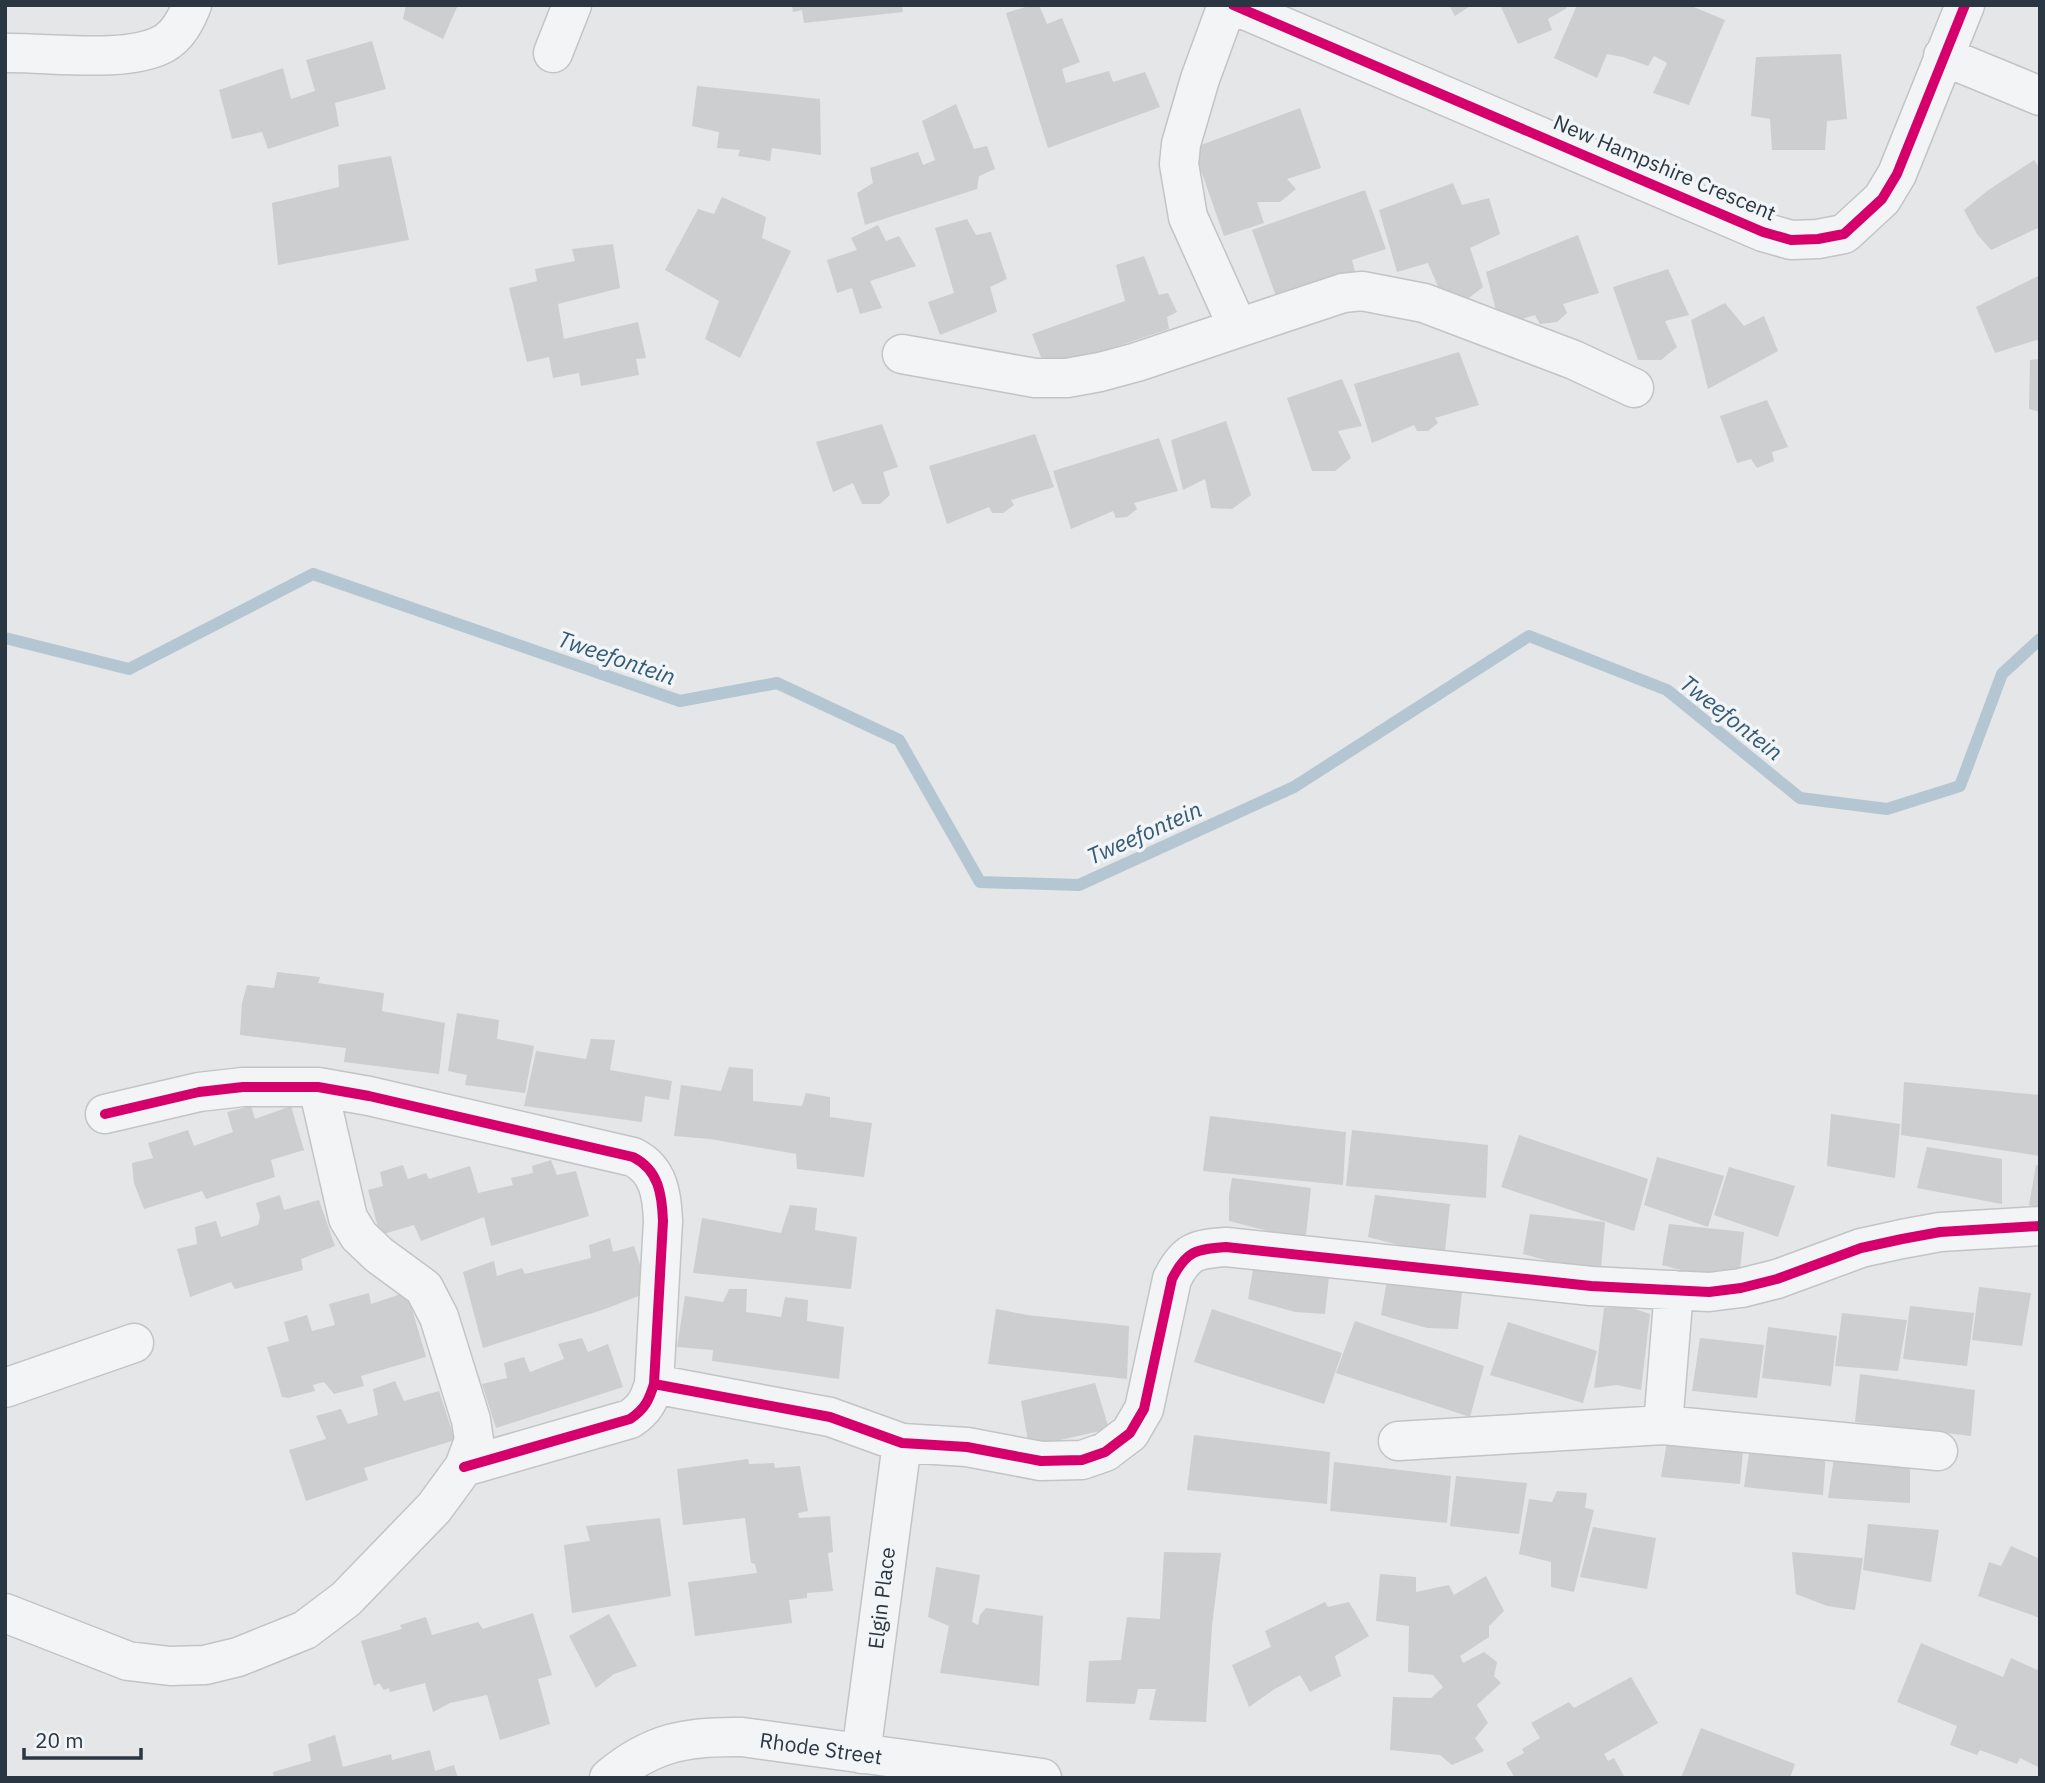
<svg xmlns="http://www.w3.org/2000/svg" width="2045" height="1783" font-family="'IBM Plex Sans',sans-serif">
<style>
.lines{fill:none;stroke-linecap:round;stroke-linejoin:round}
.stream{stroke:#b3c6d2;stroke-width:12}
.building{fill:#ccced0}
.minor-casing{stroke:#c2c4c6;stroke-width:41}
.minor{stroke:#f2f4f5;stroke-width:38}
.cycleway-casing{stroke:#f1f5f7;stroke-width:15}
.cycleway{stroke:#d6006c;stroke-width:10}
.labels{text-anchor:middle;dominant-baseline:central;stroke-width:7;stroke-linejoin:round;paint-order:stroke}
.street-label{font-size:21px;fill:#2a3641;stroke:#f1f5f7}
.water-label{font-size:23px;font-style:italic;fill:#365a74;stroke:#f1f5f7}
</style>
<rect width="100%" height="100%" fill="#e4e6e8"/>
<g class="lines">
<path class="stream" d="M5,638l124,31 184,-95 367,127 97,-18 122,57 81,142 99,3 215,-98 235,-151 138,54 133,108 87,11 73,-23 42,-112 38,-35"/>
</g>
<path class="building" d="M406,5h52l-15,34 -40,-20z
M792,5h110l1,7 -99,11 -2,-13 -9,2z
M1032,5h7l8,19 15,-6 18,44 -18,7 4,14 43,-12 4,11 32,-10 15,35 -112,41 -42,-135z
M1449,5h23l-17,11z
M1500,5h65l2,3 -19,11 4,11 -34,14z
M1577,5h112l36,15 -36,85 -36,-12 14,-30 -13,-7 -6,10 -25,-9 -16,-3 -10,24 -43,-20z
M372,41l14,48 -51,14 4,23 -71,23 -6,-17 -30,7 -13,-49 64,-22 8,31 24,-8 -9,-31z
M1841,54l6,65 -20,2 -2,29h-53l-2,-31 -19,-3 5,-59z
M697,86l123,13 1,56 -49,-7 -2,13 -32,-5 2,-6 -23,-2 2,-16 -27,-6z
M956,104l18,45 13,-3 8,23 -16,7 -2,13 -112,36 -8,-32 16,-10 -3,-15 48,-16 5,13 12,-5 -13,-39z
M1300,108l21,60 -34,11 9,10 -16,13h-23l7,21 -40,13 -31,-88z
M391,156l18,84 -131,25 -6,-62 67,-16 -1,-22z
M2034,160l6,9v58l-49,23 -14,-16 -13,-24 23,-19z
M1453,183l9,22 27,-7 11,36 -30,14 13,39 -17,13 -22,1 -16,-38 -31,9 -18,-62z
M1365,190l21,59 -34,11 3,12 -10,11 -68,16 -25,-69z
M722,197l44,20 -4,21 29,13 -51,107 -35,-19 14,-38 -54,-31 33,-61 16,5z
M967,219l9,16 15,-3 16,47 -17,8 7,25 -57,23 -12,-33 26,-9 -19,-65z
M878,225l8,16 13,-5 17,30 -46,15 12,27 -22,6 -8,-26 -15,5 -10,-33 30,-10 -6,-12z
M1578,235l21,58 -36,11 4,9 -10,9 -17,2 -5,-9 -35,11 -14,-54z
M613,244l7,44 -62,16 6,35 74,-17 8,36 -10,1 3,16 -58,11 -2,-13 -26,5 -4,-21 -22,5 -18,-74 28,-7 -2,-12 40,-8 -3,-12z
M1144,256l15,39 9,-2 9,19 -10,5 2,12 -123,41 -14,-36 93,-33 -9,-36z
M1668,269l21,46 -24,6 12,26 -16,13h-23l-25,-73z
M2040,275v64l-45,14 -19,-46z
M1725,303l19,23 20,-10 14,35 -70,38 -17,-69z
M1459,352l20,53 -44,13 3,5 -10,8h-11l-3,-6 -42,18 -18,-59z
M2040,359v53l-11,-3 1,-49z
M1342,379l20,47 -24,5 13,27 -16,13h-23l-25,-73z
M1767,400l21,47 -16,5 2,9 -17,7 -6,-9 -14,4 -17,-47z
M1226,421l25,74 -19,14 -21,-1 -6,-29 -22,11 -12,-50z
M882,424l16,43 -15,5 7,23 -10,9h-18l-9,-21 -20,9 -17,-50z
M1035,434l19,53 -43,13 3,5 -11,8h-11l-3,-6 -42,17 -18,-58z
M1159,438l19,53 -44,12 3,6 -10,8 -11,1 -3,-7 -42,18 -18,-58z
M277,972l43,5 -2,6 66,10 -2,18 63,12 -6,51 -95,-12 2,-14 -106,-13 2,-32 5,-18 27,3z
M457,1013l42,7 -2,19 37,7 -9,47 -60,-8 2,-10 -19,-4z
M591,1039l24,1 -5,30 62,11 -3,19 -24,-4 -3,26 -118,-16 12,-55 50,8z
M729,1067l24,2v32l49,5 4,-13 24,4v20l42,6 -8,54 -67,-8 -1,-15 -86,-15 -36,-3 7,-51 40,6z
M1904,1082l136,13v61l-139,-21z
M251,1106l4,13 36,-13 13,44 -33,10 4,17 -69,22 -4,-8 -58,18 -10,-26 -2,-20 21,-5 -5,-15 40,-13 6,16 39,-14 -6,-20z
M1831,1114l69,10 -5,54 -68,-12z
M1210,1116l136,16 -3,53 -140,-14z
M1352,1130l136,15 -2,53 -140,-12z
M1519,1135l129,44 -14,52 -133,-44z
M1927,1147l75,12v45l-85,-16z
M1657,1157l67,19 -16,51 -64,-22z
M551,1160l6,15 19,-4 13,45 -98,30 -7,-29 -63,24 -7,-16 -34,10 -12,-45 15,-4 -3,-14 23,-7 5,14 18,-6 3,6 41,-13 8,27 35,-8 -2,-7 22,-5 -1,-7z
M2036,1165h4v42l-11,-2z
M1729,1167l66,19 -17,51 -64,-22z
M1232,1178l79,10 -5,47 -30,-2 -47,-12v-26z
M280,1195l4,15 35,-10 16,46 -34,13 2,11 -68,19 -4,-7 -41,15 -13,-48 20,-5 -2,-17 21,-6 5,16 37,-12 2,-8 -4,-14z
M1375,1195l75,9 -5,47 -31,-2 -46,-12z
M790,1205l27,3 -2,22 42,7 -6,52 -158,-16 9,-55 79,15z
M1530,1214l75,8 -4,47 -31,-2 -47,-13z
M1669,1224l75,8 -5,47 -30,-2 -47,-12z
M610,1238l3,14 21,-6 15,46 -44,17 -122,39 -20,-76 31,-11 3,15 25,-8 3,6 66,-16 -2,-13z
M1255,1258l75,9 -5,47 -30,-2 -47,-13z
M1388,1274l75,9 -5,46 -31,-1 -46,-13z
M1979,1287l52,6 -9,53 -50,-6z
M729,1289h18l-1,23 35,5 4,-20 23,3 -1,21 37,6 -5,52 -127,-18 1,-11 -36,-3 8,-51 38,6z
M407,1292l19,65 -65,19 3,10 -30,8 -10,-12 -11,3 2,6 -27,7 -6,-1 -15,-50 22,-6 -5,-19 23,-7 5,16 23,-6 -6,-21 40,-11 2,11z
M1910,1306l64,7 -7,53 -64,-7z
M1629,1307l21,7 -9,76 -24,-5 -23,3 10,-80z
M996,1309l31,6 102,11 -2,53 -139,-15z
M1212,1309l130,44 -18,51 -130,-42z
M1842,1313l65,7 -9,51 -63,-5z
M1355,1321l129,45 -14,51 -134,-44z
M1508,1322l89,29 -14,52 -93,-28z
M1768,1327l69,9 -6,50 -69,-8z
M582,1338l6,14 20,-8 15,43 -127,41 -14,-44 25,-6 -3,-15 20,-6 6,15 34,-13 -6,-15z
M1700,1338l64,7 -7,53 -65,-7z
M1860,1374l115,16 -4,46 -116,-14z
M395,1381l9,20 35,-10 16,49 -91,28 4,12 -62,21 -17,-51 37,-11 -10,-23 25,-7 7,15 30,-9 -5,-26z
M1095,1383l14,46 -80,18 -8,-46z
M1669,1430l75,10 -4,44 -79,-7z
M1194,1435l136,17 -3,52 -140,-14z
M1751,1440l75,10 -3,45 -79,-8z
M1835,1451l75,10v42l-82,-5z
M748,1459l1,5 25,-1 1,5 25,-2 8,45 -10,2 1,5 31,-2 3,36 -5,1 5,38 -26,2v5l-18,2 3,23 -97,13 -7,-54 69,-9 -2,-9 -4,-1 -6,-45 -62,7 -6,-56z
M1334,1462l117,14 -4,47 -117,-12z
M1456,1476l71,7 -8,51 -69,-8z
M1557,1491l30,2 -2,15 9,2 -20,82 -23,-5v-25l-32,-8 10,-55 23,3z
M660,1518l11,78 -99,17 -8,-68 26,-4 -4,-15z
M1868,1524l71,6 -8,52 -68,-12z
M1593,1527l63,11 -9,51 -67,-12z
M2011,1546l29,13v59l-62,-22 11,-34 12,4z
M1164,1552l57,1 -9,73 -6,96 -57,-2 7,-31h-18l-3,15 -49,-2 3,-41 32,-1 6,-43 33,2z
M1792,1552l71,6 -8,52 -28,-4 -31,-12z
M936,1567l44,8 -8,47 6,3 2,-10 6,-7 57,8 -4,70 -99,-13 9,-47 -21,-9z
M1380,1574l36,3v15l33,-7 5,10 32,-19 18,35 -15,15v11l-29,19 3,7 21,-11 13,10 -3,14 7,7 -24,22 11,18 -13,15 9,13 -32,14 -12,-10 -50,-5 3,-53 38,1 12,-11 -10,-12 -25,-3 1,-46 -33,-5z
M1325,1602l3,5 21,-5 20,34 -34,20 6,20 -31,16 -10,-17 -27,15 -24,17 -17,-42 39,-18 -6,-16z
M533,1613l19,62 -14,4 12,45 -50,16 -13,-45 -37,8 -17,9 -8,-29 -35,9 -1,-4 -5,2 -5,-7 -5,3 -13,-45 41,-12 -2,-4 26,-8 6,18 46,-13 5,7z
M609,1614l28,52 -23,8 -18,14 -27,-52z
M1921,1643l82,34 8,-19 26,12 3,-4v102l-20,-10 -3,6 -37,-14 -3,5 -27,-10 7,-19 -60,-24z
M1631,1677l27,46 -54,31 4,7 6,-3 11,20h-110l-9,-15 18,-10 -2,-4 18,-11 -9,-15 38,-21 5,6z
M1701,1728l94,36 -5,14h-109z
M335,1735l8,32 48,-13 1,6 38,-10 5,21 19,-6 4,13h-184l-1,-6 38,-11 -3,-17z"/>
<g class="lines">
<g class="minor-casing">
<path id="minor" d="M1227,5l-27,74 -19,65 -2,20 9,53 50,111 105,-35 19,-2 62,12 150,57 60,28
M1233,5l530,227 28,8 27,-1 26,-5 38,-35 15,-25 68,-169
M5,53c43,-1 121,11 158,-9 15,-8 23,-24 29,-39
M553,53l19,-48
M1943,56l97,40
M902,354l133,24h32l33,-6 37,-10 101,-34
M105,1114l94,-22 44,-5h75l51,9 264,61c26,13 29,38 30,64l-9,163c-5,16 -9,25 -24,35l-166,48
M1674,1290l-11,135 275,26
M654,1384l176,33 72,26 65,4 74,14 41,-1 23,-8 25,-19 14,-24 28,-130c14,-28 24,-30 54,-32l365,39 118,6 32,-4 36,-9 84,-31 41,-9 38,-7 100,-6
M5,1388l129,-45
M1398,1441l265,-16
M5,1613l123,48 42,5 35,-1 33,-8 67,-27 41,-31 88,-91 30,-41 10,-27 -3,-20 -32,-103 -15,-29 -45,-33 -20,-19 -11,-18 -30,-131
M861,1754l41,-311
M609,1778c43,-36 78,-42 133,-41l300,41"/>
</g>
<use href="#minor" class="minor"/>
<g class="cycleway-casing">
<path id="cycleway" d="M1233,5l530,227 28,8 27,-1 26,-5 38,-35 15,-25 68,-169
M105,1114l94,-22 44,-5h75l51,9 264,61c26,13 29,38 30,64l-9,163c-5,16 -9,25 -24,35l-166,48
M654,1384l176,33 72,26 65,4 74,14 41,-1 23,-8 25,-19 14,-24 28,-130c14,-28 24,-30 54,-32l365,39 118,6 32,-4 36,-9 84,-31 41,-9 38,-7 100,-6"/>
</g>
<use href="#cycleway" class="cycleway"/>
</g>
<g class="labels">
<g class="street-label">
<text transform="translate(1665 167) rotate(23)">New Hampshire Crescent</text>
<text transform="translate(881 1598) rotate(-83)">Elgin Place</text>
<text transform="translate(821 1748) rotate(8)">Rhode Street</text>
</g>
<g class="water-label">
<text transform="translate(617 657) rotate(19)">Tweefontein</text>
<text transform="translate(1732 717) rotate(38)">Tweefontein</text>
<text transform="translate(1144 832) rotate(-24)">Tweefontein</text>
</g>
</g>
<rect width="2045" height="1783" fill="none" stroke="#2a3641" stroke-width="14"/>
<path d="M24 1748v10h117v-10" fill="none" stroke="#2a3641" stroke-width="3.5"/>
<text x="35" y="1748" font-size="21" fill="#2a3641" stroke="#f1f5f7" stroke-width="5" paint-order="stroke">20 m</text>
</svg>
